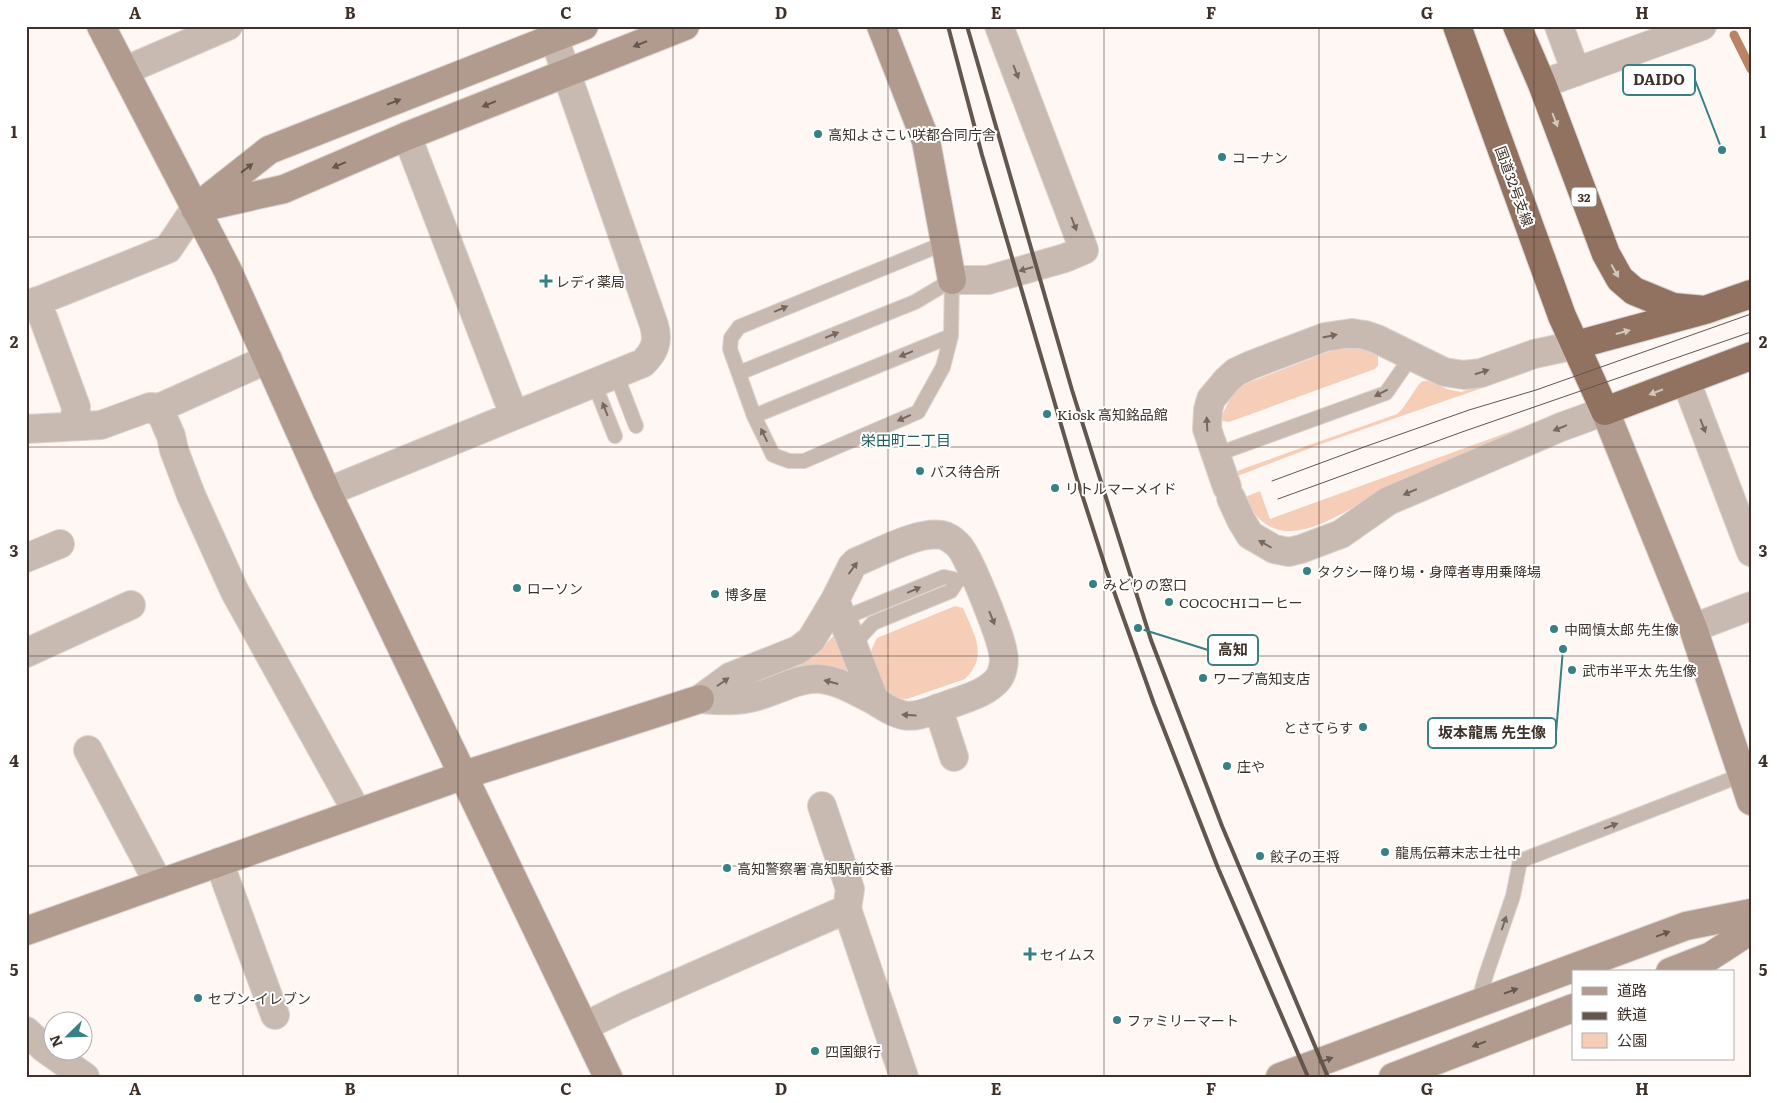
<svg xmlns="http://www.w3.org/2000/svg" width="1777" height="1103" font-family="Literata,'Noto Sans JP',serif">
<style>
.green{fill:#f6ceb7}
.lines{fill:none;stroke-linecap:round;stroke-linejoin:round}
.stream{stroke:#b88464;stroke-width:9}
.lane-casing{stroke:#dbd3cf;stroke-width:16}
.street-casing{stroke:#dbd3cf;stroke-width:30}
.secondary-casing{stroke:#dbd3cf;stroke-width:30}
.highway-casing{stroke:#dbd3cf;stroke-width:30}
.lane{stroke:#c9bab1;stroke-width:14}
.street{stroke:#c9bab1;stroke-width:28}
.secondary{stroke:#b19b8e;stroke-width:28}
.highway{stroke:#917260;stroke-width:28}
.tram{stroke:#62564f;stroke-width:1}
.rail{stroke:#62564f;stroke-width:4}
.oneway{fill:#66564c}
.oneway2{fill:#76685f}
.oneway3{fill:#d3c7bf}
.grid{fill:none;stroke:#3e3129;stroke-width:1;stroke-opacity:0.55}
.poi-dot{fill:#378083;stroke:#fff;stroke-width:2}
.labels{text-anchor:middle;dominant-baseline:central;stroke-width:4;stroke-linejoin:round;paint-order:stroke}
.shield{fill:#fff;stroke:#786f69;stroke-width:1}
.shield-label{font-size:12px;font-weight:bold;fill:#3e3129}
.poi-label{font-size:14px;fill:#3e3129;stroke:#fff;text-anchor:start}
.street-label{font-size:14px;fill:#3e3129;stroke:#fff}
.neighbourhood-label{font-size:15px;fill:#225c5f;stroke:#fff}
.leader{fill:none;stroke:#378083;stroke-width:2}
.callout-dot{fill:#378083;stroke:#fff;stroke-width:2}
.callout{fill:#fff;stroke:#378083;stroke-width:2}
.callout-label{font-size:15px;text-anchor:middle;font-weight:bold;fill:#3e3129}
.neatline{fill:none;stroke:#3e3129;stroke-width:2}
.grid-label{font-size:16px;text-anchor:middle;font-weight:bold;fill:#3e3129}
</style>
<rect width="100%" height="100%" fill="#fef7f3"/>
<path class="green" d="M1354,348l11,1 13,5v11l-3,4 -146,53 -6,-1 -2,-4 11,-22 13,-11 88,-34z
M1530,370l1,1 -210,73 -86,33 3,-6 7,-3 152,-54 6,-6 16,-24 4,-3h5l19,8 14,3z
M1547,418c-39,18 -78,35 -118,53 -18,8 -38,15 -56,25 -24,13 -58,37 -87,35 -21,-2 -33,-16 -41,-34l15,-6 10,28z
M955,606l8,2c11,26 26,48 2,71l-58,20c-24,0 -28,-20 -38,-39l3,-12 5,-10z
M836,634l17,34 -4,6 -114,14c26,-11 53,-20 78,-32 11,-6 15,-17 23,-22z"/>
<g class="lines">
<path class="stream" d="M1734,35l17,34"/>
<g class="lane-casing">
<path id="lane" d="M945,243l-206,84 -8,11 -1,11 24,67 19,39 16,6h15l114,-49 25,-45 8,-31 1,-56
M739,373l176,-71 37,-22
M616,374l20,52
M594,383l21,53
M754,416l197,-80
M1215,455l171,-62 25,-36
M839,620l105,-43 14,3
M855,648l7,-13 11,-12 78,-32 7,-11 8,-2
M1478,1003l8,-28 27,-79 7,-35 222,-86"/>
</g>
<g class="street-casing">
<path id="street" d="M1559,26l17,46
M124,71l104,-45
M1542,84l160,-58
M407,136l107,279
M952,280h36l77,-22 19,-8 -85,-224
M37,301l39,106 -2,19
M26,306l142,-57 27,-40
M268,359l-109,49 12,28 3,14 17,45 44,97 122,220
M1686,381l65,171
M26,429l75,-4 49,-18 9,1
M1227,487l-20,-58 1,-19 3,-11 16,-19 9,-8 15,-7 74,-28 27,-4 13,2 12,4 67,33 20,3 17,-2 53,-19 42,-9
M327,492l316,-129c11,-11 16,-21 11,-38l-104,-299
M1231,498l10,22 9,15 24,14 15,3 12,-3 40,-15 47,-33 173,-74 44,-16
M26,558l34,-14
M835,600l40,101c33,21 36,17 70,5 18,-7 42,-12 54,-28 4,-6 6,-18 4,-25 -2,-16 -34,-98 -45,-108 -4,-4 -11,-9 -16,-10 -25,-4 -63,18 -86,27l-4,4 -17,34 -24,40 -13,10 -68,27 -30,22c18,1 36,3 54,-2 22,-5 44,-20 67,-18 19,2 38,14 54,22
M1693,628l58,-22
M26,653l105,-48
M938,708l16,49
M88,750l71,134
M822,806l28,83 -3,20
M219,862l56,153
M585,1026l41,-20 221,-97 57,168
M26,1031l18,17 41,29"/>
</g>
<g class="secondary-casing">
<path id="secondary" d="M101,26l126,243 100,223 281,585
M881,26l45,115 26,139
M202,203l67,-53 315,-124
M195,209l89,-20 123,-53 278,-110
M1605,411l88,217 58,173
M26,931l438,-156 236,-76
M1670,972l41,-16 40,-26
M1280,1077l406,-151 65,-13
M1393,1077l180,-69"/>
</g>
<g class="highway-casing">
<path id="highway" d="M1457,26l105,290 43,95 146,-55
M1517,26l25,58 64,170 14,25 14,12 39,16 32,3
M1576,345l129,-35 46,-16"/>
</g>
<use href="#lane" class="lane"/>
<use href="#street" class="street"/>
<use href="#secondary" class="secondary"/>
<use href="#highway" class="highway"/>
<path class="tram" d="M1272,481l92,-34 105,-37 67,-20 215,-76
M1278,499l184,-67 289,-100"/>
<path class="rail" d="M948,26l34,129 95,324 29,90 48,135 64,164 90,209
M967,26l105,364 79,250 71,186 106,251"/>
</g>
<defs><path id="oneway-solid" d="M-6-.8H1V-3.2L6.5 0L1 3.2V.8H-6Z" transform="scale(1.25)"/></defs>
<g class="oneway">
<use href="#oneway-solid" transform="translate(640 44) rotate(158)"/>
<use href="#oneway-solid" transform="translate(394 102) rotate(-21)"/>
<use href="#oneway-solid" transform="translate(489 104) rotate(158)"/>
<use href="#oneway-solid" transform="translate(339 165) rotate(157)"/>
<use href="#oneway-solid" transform="translate(247 168) rotate(-38)"/>
<use href="#oneway-solid" transform="translate(1663 934) rotate(-20)"/>
<use href="#oneway-solid" transform="translate(1511 991) rotate(-20)"/>
<use href="#oneway-solid" transform="translate(1479 1044) rotate(159)"/>
<use href="#oneway-solid" transform="translate(1326 1060) rotate(-20)"/>
</g>
<g class="oneway2">
<use href="#oneway-solid" transform="translate(1016 72) rotate(69)"/>
<use href="#oneway-solid" transform="translate(1074 224) rotate(69)"/>
<use href="#oneway-solid" transform="translate(1026 269) rotate(164)"/>
<use href="#oneway-solid" transform="translate(781 309) rotate(-23)"/>
<use href="#oneway-solid" transform="translate(832 335) rotate(-22)"/>
<use href="#oneway-solid" transform="translate(1330 336) rotate(-12)"/>
<use href="#oneway-solid" transform="translate(906 354) rotate(158)"/>
<use href="#oneway-solid" transform="translate(1482 372) rotate(-17)"/>
<use href="#oneway-solid" transform="translate(1381 393) rotate(153)"/>
<use href="#oneway-solid" transform="translate(605 409) rotate(-111)"/>
<use href="#oneway-solid" transform="translate(904 418) rotate(156)"/>
<use href="#oneway-solid" transform="translate(1207 424) rotate(-93)"/>
<use href="#oneway-solid" transform="translate(1703 426) rotate(69)"/>
<use href="#oneway-solid" transform="translate(1560 428) rotate(158)"/>
<use href="#oneway-solid" transform="translate(764 435) rotate(-116)"/>
<use href="#oneway-solid" transform="translate(1410 492) rotate(157)"/>
<use href="#oneway-solid" transform="translate(1265 544) rotate(-150)"/>
<use href="#oneway-solid" transform="translate(853 568) rotate(-54)"/>
<use href="#oneway-solid" transform="translate(914 590) rotate(-23)"/>
<use href="#oneway-solid" transform="translate(992 618) rotate(68)"/>
<use href="#oneway-solid" transform="translate(723 682) rotate(-35)"/>
<use href="#oneway-solid" transform="translate(831 682) rotate(-165)"/>
<use href="#oneway-solid" transform="translate(909 715) rotate(-176)"/>
<use href="#oneway-solid" transform="translate(1611 826) rotate(-21)"/>
<use href="#oneway-solid" transform="translate(1504 923) rotate(-71)"/>
</g>
<g class="oneway3">
<use href="#oneway-solid" transform="translate(1555 120) rotate(69)"/>
<use href="#oneway-solid" transform="translate(1615 271) rotate(61)"/>
<use href="#oneway-solid" transform="translate(1623 332) rotate(-15)"/>
<use href="#oneway-solid" transform="translate(1656 392) rotate(159)"/>
</g>
<path class="grid" d="M243,26v1051M458,26v1051M673,26v1051M888,26v1051M1104,26v1051M1319,26v1051M1534,26v1051M26,237h1725M26,447h1725M26,656h1725M26,866h1725"/>
<g class="poi-dot">
<circle cx="818" cy="134" r="5"/>
<circle cx="1222" cy="157" r="5"/>
<path d="M543.5 273.5h5v5h5v5h-5v5h-5v-5h-5v-5h5z"/>
<circle cx="1047" cy="414" r="5"/>
<circle cx="920" cy="471" r="5"/>
<circle cx="1055" cy="488" r="5"/>
<circle cx="1307" cy="571" r="5"/>
<circle cx="1093" cy="584" r="5"/>
<circle cx="517" cy="588" r="5"/>
<circle cx="715" cy="594" r="5"/>
<circle cx="1169" cy="602" r="5"/>
<circle cx="1554" cy="629" r="5"/>
<circle cx="1572" cy="670" r="5"/>
<circle cx="1203" cy="678" r="5"/>
<circle cx="1363" cy="727" r="5"/>
<circle cx="1227" cy="766" r="5"/>
<circle cx="1385" cy="852" r="5"/>
<circle cx="1260" cy="856" r="5"/>
<circle cx="727" cy="868" r="5"/>
<path d="M1027.5 946.5h5v5h5v5h-5v5h-5v-5h-5v-5h5z"/>
<circle cx="198" cy="998" r="5"/>
<circle cx="1117" cy="1020" r="5"/>
<circle cx="815" cy="1051" r="5"/>
</g>
<g class="labels">
<rect class="shield" x="1571.5" y="187.5" width="25" height="19" rx="4"/>
<g class="shield-label">
<text x="1584" y="197">32</text>
</g>
<g class="poi-label">
<text x="828" y="134">高知よさこい咲都合同庁舎</text>
<text x="1232" y="157">コーナン</text>
<text x="556" y="281">レディ薬局</text>
<text x="1057" y="414">Kiosk 高知銘品館</text>
<text x="930" y="471">バス待合所</text>
<text x="1065" y="488">リトルマーメイド</text>
<text x="1317" y="571">タクシー降り場・身障者専用乗降場</text>
<text x="1103" y="584">みどりの窓口</text>
<text x="527" y="588">ローソン</text>
<text x="725" y="594">博多屋</text>
<text x="1179" y="602">COCOCHIコーヒー</text>
<text x="1564" y="629">中岡慎太郎 先生像</text>
<text x="1582" y="670">武市半平太 先生像</text>
<text x="1213" y="678">ワープ高知支店</text>
<text x="1353" y="727" text-anchor="end">とさてらす</text>
<text x="1237" y="766">庄や</text>
<text x="1395" y="852">龍馬伝幕末志士社中</text>
<text x="1270" y="856">餃子の王将</text>
<text x="737" y="868">高知警察署 高知駅前交番</text>
<text x="1040" y="954">セイムス</text>
<text x="208" y="998">セブン-イレブン</text>
<text x="1127" y="1020">ファミリーマート</text>
<text x="825" y="1051">四国銀行</text>
</g>
<g class="street-label">
<text transform="translate(1515 186) rotate(70)">国道32号支線</text>
</g>
<g class="neighbourhood-label">
<text x="906" y="439">栄田町二丁目</text>
</g>
</g>
<path class="leader" d="M1722 150L1695 80M1138 628L1208 650M1563 649L1556 733"/>
<g class="callout-dot">
<circle cx="1722" cy="150" r="5"/>
<circle cx="1138" cy="628" r="5"/>
<circle cx="1563" cy="649" r="5"/>
</g>
<g class="callout">
<rect x="1623" y="65" width="72" height="30" rx="5"/>
<rect x="1208" y="635" width="50" height="30" rx="5"/>
<rect x="1428" y="718" width="128" height="30" rx="5"/>
</g>
<g class="callout-label">
<text x="1659" y="85">DAIDO</text>
<text x="1233" y="655">高知</text>
<text x="1492" y="738">坂本龍馬 先生像</text>
</g>
<rect width="1777" height="1103" fill="none" stroke="#ffffff" stroke-width="55"/>
<rect x="1572" y="970" width="162" height="90" fill="#ffffff" stroke="#b2ada9"/>
<rect x="1582" y="987" width="25" height="8" fill="#b19b8e" stroke="#b2ada9"/>
<text x="1617" y="996" font-size="15" fill="#3e3129">道路</text>
<rect x="1582" y="1012" width="25" height="8" fill="#62564f" stroke="#b2ada9"/>
<text x="1617" y="1020" font-size="15" fill="#3e3129">鉄道</text>
<rect x="1582" y="1033" width="25" height="15" fill="#f6ceb7" stroke="#b2ada9"/>
<text x="1617" y="1046" font-size="15" fill="#3e3129">公園</text>
<g transform="translate(68 1036) rotate(247)"><circle r="24" fill="#ffffff" stroke="#b2ada9"/>
<path d="M0-4L9 19L0 12L-9 19Z" fill="#378083"/>
<text y="-8" font-size="14" font-weight="bold" text-anchor="middle" fill="#3e3129">N</text>
</g>
<rect x="28" y="28" width="1722" height="1048" class="neatline"/>
<g class="grid-label">
<text x="135" y="19">A</text>
<text x="350" y="19">B</text>
<text x="566" y="19">C</text>
<text x="781" y="19">D</text>
<text x="996" y="19">E</text>
<text x="1211" y="19">F</text>
<text x="1427" y="19">G</text>
<text x="1642" y="19">H</text>
<text x="14" y="138">1</text>
<text x="1763" y="138">1</text>
<text x="14" y="348">2</text>
<text x="1763" y="348">2</text>
<text x="14" y="557">3</text>
<text x="1763" y="557">3</text>
<text x="14" y="767">4</text>
<text x="1763" y="767">4</text>
<text x="14" y="976">5</text>
<text x="1763" y="976">5</text>
<text x="135" y="1095">A</text>
<text x="350" y="1095">B</text>
<text x="566" y="1095">C</text>
<text x="781" y="1095">D</text>
<text x="996" y="1095">E</text>
<text x="1211" y="1095">F</text>
<text x="1427" y="1095">G</text>
<text x="1642" y="1095">H</text>
</g>
</svg>
